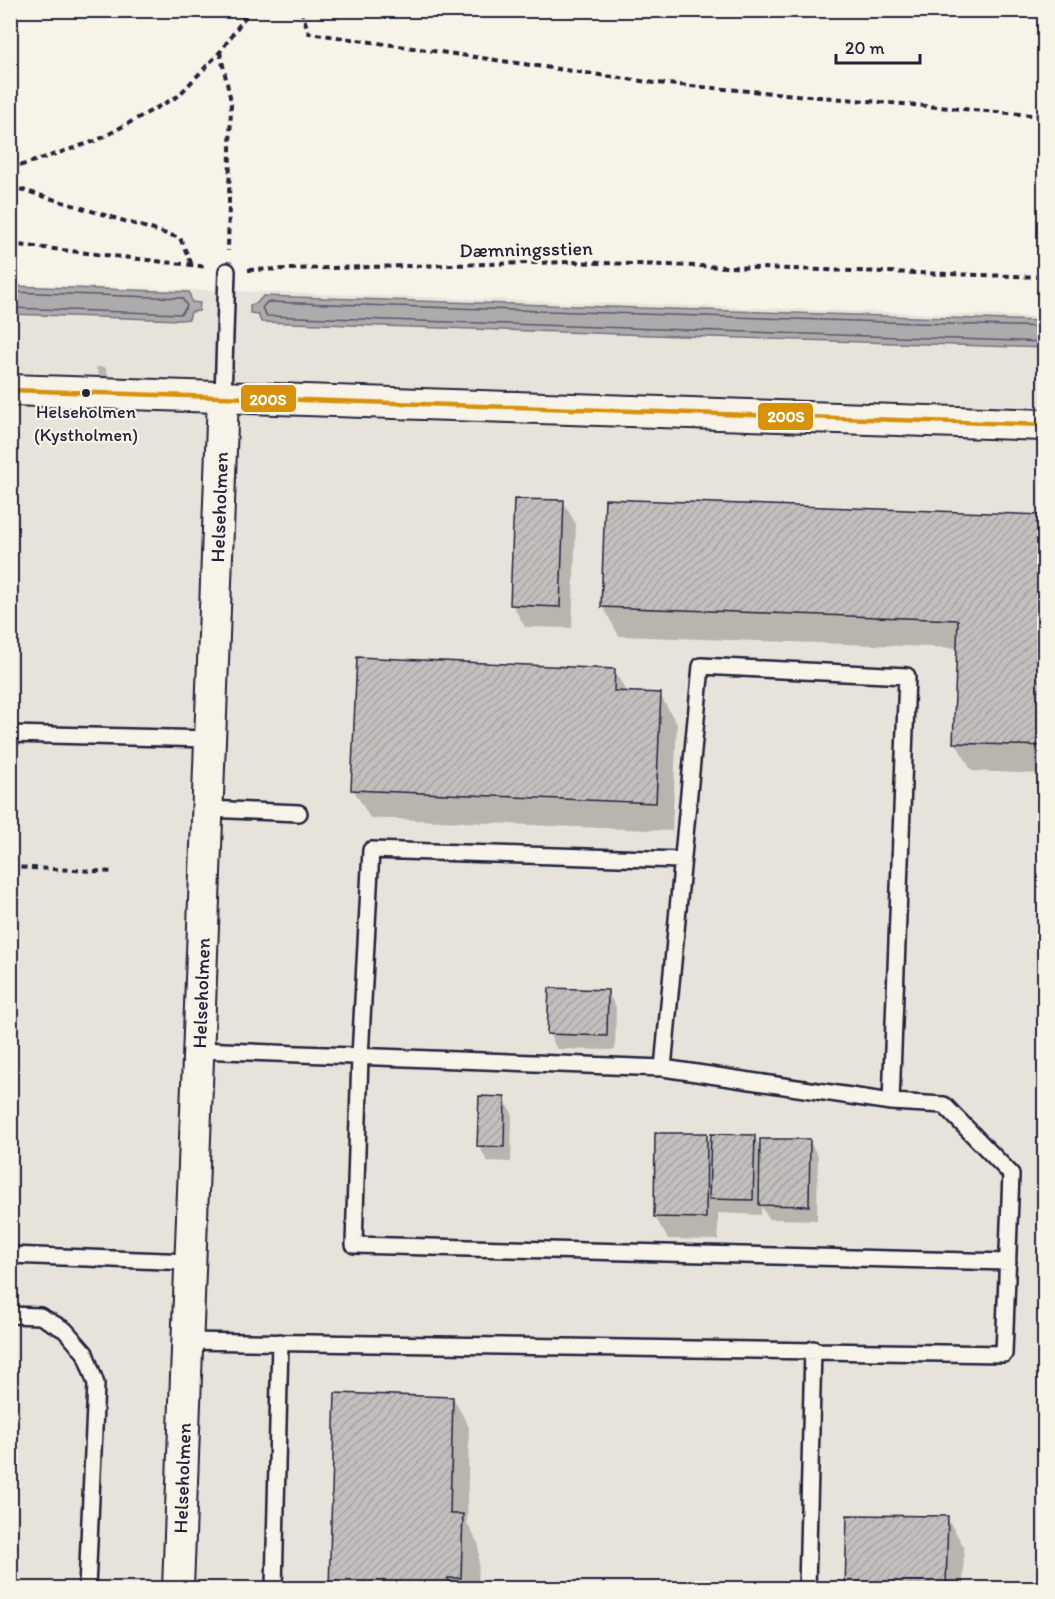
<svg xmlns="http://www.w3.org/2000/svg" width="1055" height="1599" font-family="Itim,sans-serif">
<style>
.built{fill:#e7e3db}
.water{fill:#aeabad;stroke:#76747f;stroke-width:1.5}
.shadow{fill:#0003}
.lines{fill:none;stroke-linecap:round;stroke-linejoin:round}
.shore{stroke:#5a5969;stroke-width:1.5}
.building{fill:url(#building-hatch);stroke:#22223b;stroke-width:1.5}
.service-casing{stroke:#22223b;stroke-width:20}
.minor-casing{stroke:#22223b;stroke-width:34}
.path{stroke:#22223b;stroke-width:4;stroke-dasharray:6 4.5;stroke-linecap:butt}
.service{stroke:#f7f3e8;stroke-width:15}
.minor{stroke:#f7f3e8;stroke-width:30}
.bus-1-casing{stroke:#f7f3e8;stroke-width:9}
.bus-1{stroke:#d79209;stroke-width:4.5}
.bus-dot{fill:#22223b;stroke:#f7f3e8;stroke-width:2}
.labels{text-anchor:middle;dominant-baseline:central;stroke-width:4.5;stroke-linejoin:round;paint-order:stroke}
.bus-label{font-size:18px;fill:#22223b;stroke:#f7f3e8}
.street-label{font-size:20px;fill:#22223b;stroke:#f7f3e8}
.line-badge{stroke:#f7f3e8;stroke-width:2}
.badge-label{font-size:16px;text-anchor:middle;font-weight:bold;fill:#fff}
</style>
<defs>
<pattern id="building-hatch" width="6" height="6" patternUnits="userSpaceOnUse" patternTransform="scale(1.5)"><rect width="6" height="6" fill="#c2bfbd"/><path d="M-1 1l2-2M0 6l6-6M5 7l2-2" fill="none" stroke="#a6a4a3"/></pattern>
</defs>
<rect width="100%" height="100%" fill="#f7f3e8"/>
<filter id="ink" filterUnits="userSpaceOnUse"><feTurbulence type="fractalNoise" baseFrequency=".0167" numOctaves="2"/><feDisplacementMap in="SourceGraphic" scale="12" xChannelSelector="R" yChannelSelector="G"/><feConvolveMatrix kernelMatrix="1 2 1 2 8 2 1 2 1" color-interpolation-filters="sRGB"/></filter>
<g filter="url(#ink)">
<path class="built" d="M11,284l1033,33v1271h-1033z"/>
<path class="water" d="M11,286l178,6 3,10 8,1 -1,8 -8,1 -2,7 -8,1 -170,-6z
M263,296l781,25v27l-783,-26 -3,-8 -8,-1v-8l7,-2z"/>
<path class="shadow" d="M96,367h9l4,10h-9z
M607,501l437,15v258l-72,-3 -17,-29 3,-94 -339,-12 -16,-29z
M563,502l13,22 -4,104 -47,-1 -13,-23z
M614,670l13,23 33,2 17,29 -5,107 -302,-13 -17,-29z
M607,992l9,15 -1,43 -58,-1 -8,-15z
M504,1098l8,15 -1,49 -24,-1 -8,-15z
M706,1134l6,11 42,-9 7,12 48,-7 9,15 -1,64 -48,-1 -8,-13v9l-43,-2v27l-50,-1 -13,-22z
M336,1395l117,3 16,29 -2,96 12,22 -1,43h-148z
M848,1516l99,2 17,29 -1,41h-116z"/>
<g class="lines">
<path class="shore" d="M10,292l172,6 5,8 -6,8 -171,-6
M1044,327l-777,-25 -5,6 5,8 777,26"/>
</g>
<path class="building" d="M514,499l50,1 -4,107 -50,-2z
M605,499l439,16 -1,231 -90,-3 5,-123 -357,-13z
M357,657l258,12 -1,22 47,2 -5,110 -305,-13z
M549,988l59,2 -1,46 -60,-2z
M479,1096l26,1 -1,50 -27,-1z
M655,1133h52l-1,85 -52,-1z
M711,1134l44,1 -2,65 -44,-1z
M760,1139h50l-1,67 -50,-1z
M335,1393l118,4 -3,117h13l-2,64h-13v10h-119z
M847,1515l101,1 -2,72h-101z"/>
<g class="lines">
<g class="service-casing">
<path id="service" d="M223,397l4,-126
M10,734l200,5
M208,809l91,4
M681,860l-310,-10 -11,207 -6,188 654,17
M198,1050l465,18
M10,1255l180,7
M10,1315l30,1 25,14 20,23 11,31 -9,204
M187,1341l817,13 7,-180 -67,-69 -53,-3 -228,-34 38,-402 206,10 -16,426
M274,1588l6,-246
M807,1588l6,-239"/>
</g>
<g class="minor-casing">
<path id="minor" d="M10,390l1034,35
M178,1588l45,-1191"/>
</g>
<path class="path" d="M301,10l8,23 346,50 389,33
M220,52l11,49 -3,150
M10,169l88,-29 80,-44 42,-44 30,-42
M10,186l170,52 12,27
M10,244l198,23
M248,270l322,-8 474,15
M10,867l104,5"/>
<use href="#service" class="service"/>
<use href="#minor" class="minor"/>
<g class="bus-1-casing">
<path id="bus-1" d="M10,390l1034,35"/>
</g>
<use href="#bus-1" class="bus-1"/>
</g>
</g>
<circle class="bus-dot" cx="86" cy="393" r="5"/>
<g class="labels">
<g class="bus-label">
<text x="86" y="412">Helseholmen<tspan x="86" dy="23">(Kystholmen)</tspan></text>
</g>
<g class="street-label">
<text transform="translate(526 249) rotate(-1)">Dæmningsstien</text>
<text transform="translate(219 507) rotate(-88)">Helseholmen</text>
<text transform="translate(201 993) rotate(-88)">Helseholmen</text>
<text transform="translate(182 1478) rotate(-88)">Helseholmen</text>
</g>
</g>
<g class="line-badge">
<rect x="240" y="384" width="57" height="29" rx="6" fill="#d79209"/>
<rect x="757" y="402" width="57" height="29" rx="6" fill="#d79209"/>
</g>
<g class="badge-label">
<text x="268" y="405">200S</text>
<text x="786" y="422">200S</text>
</g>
<rect width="1055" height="1599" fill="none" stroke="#f7f3e8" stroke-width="36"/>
<rect x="18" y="18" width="1019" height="1563" fill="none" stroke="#22223b" stroke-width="2" filter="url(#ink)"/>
<path d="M836 54v9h84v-9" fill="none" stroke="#22223b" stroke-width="3"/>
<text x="845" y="54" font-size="18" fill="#22223b" stroke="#f7f3e8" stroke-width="4.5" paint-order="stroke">20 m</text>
</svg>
